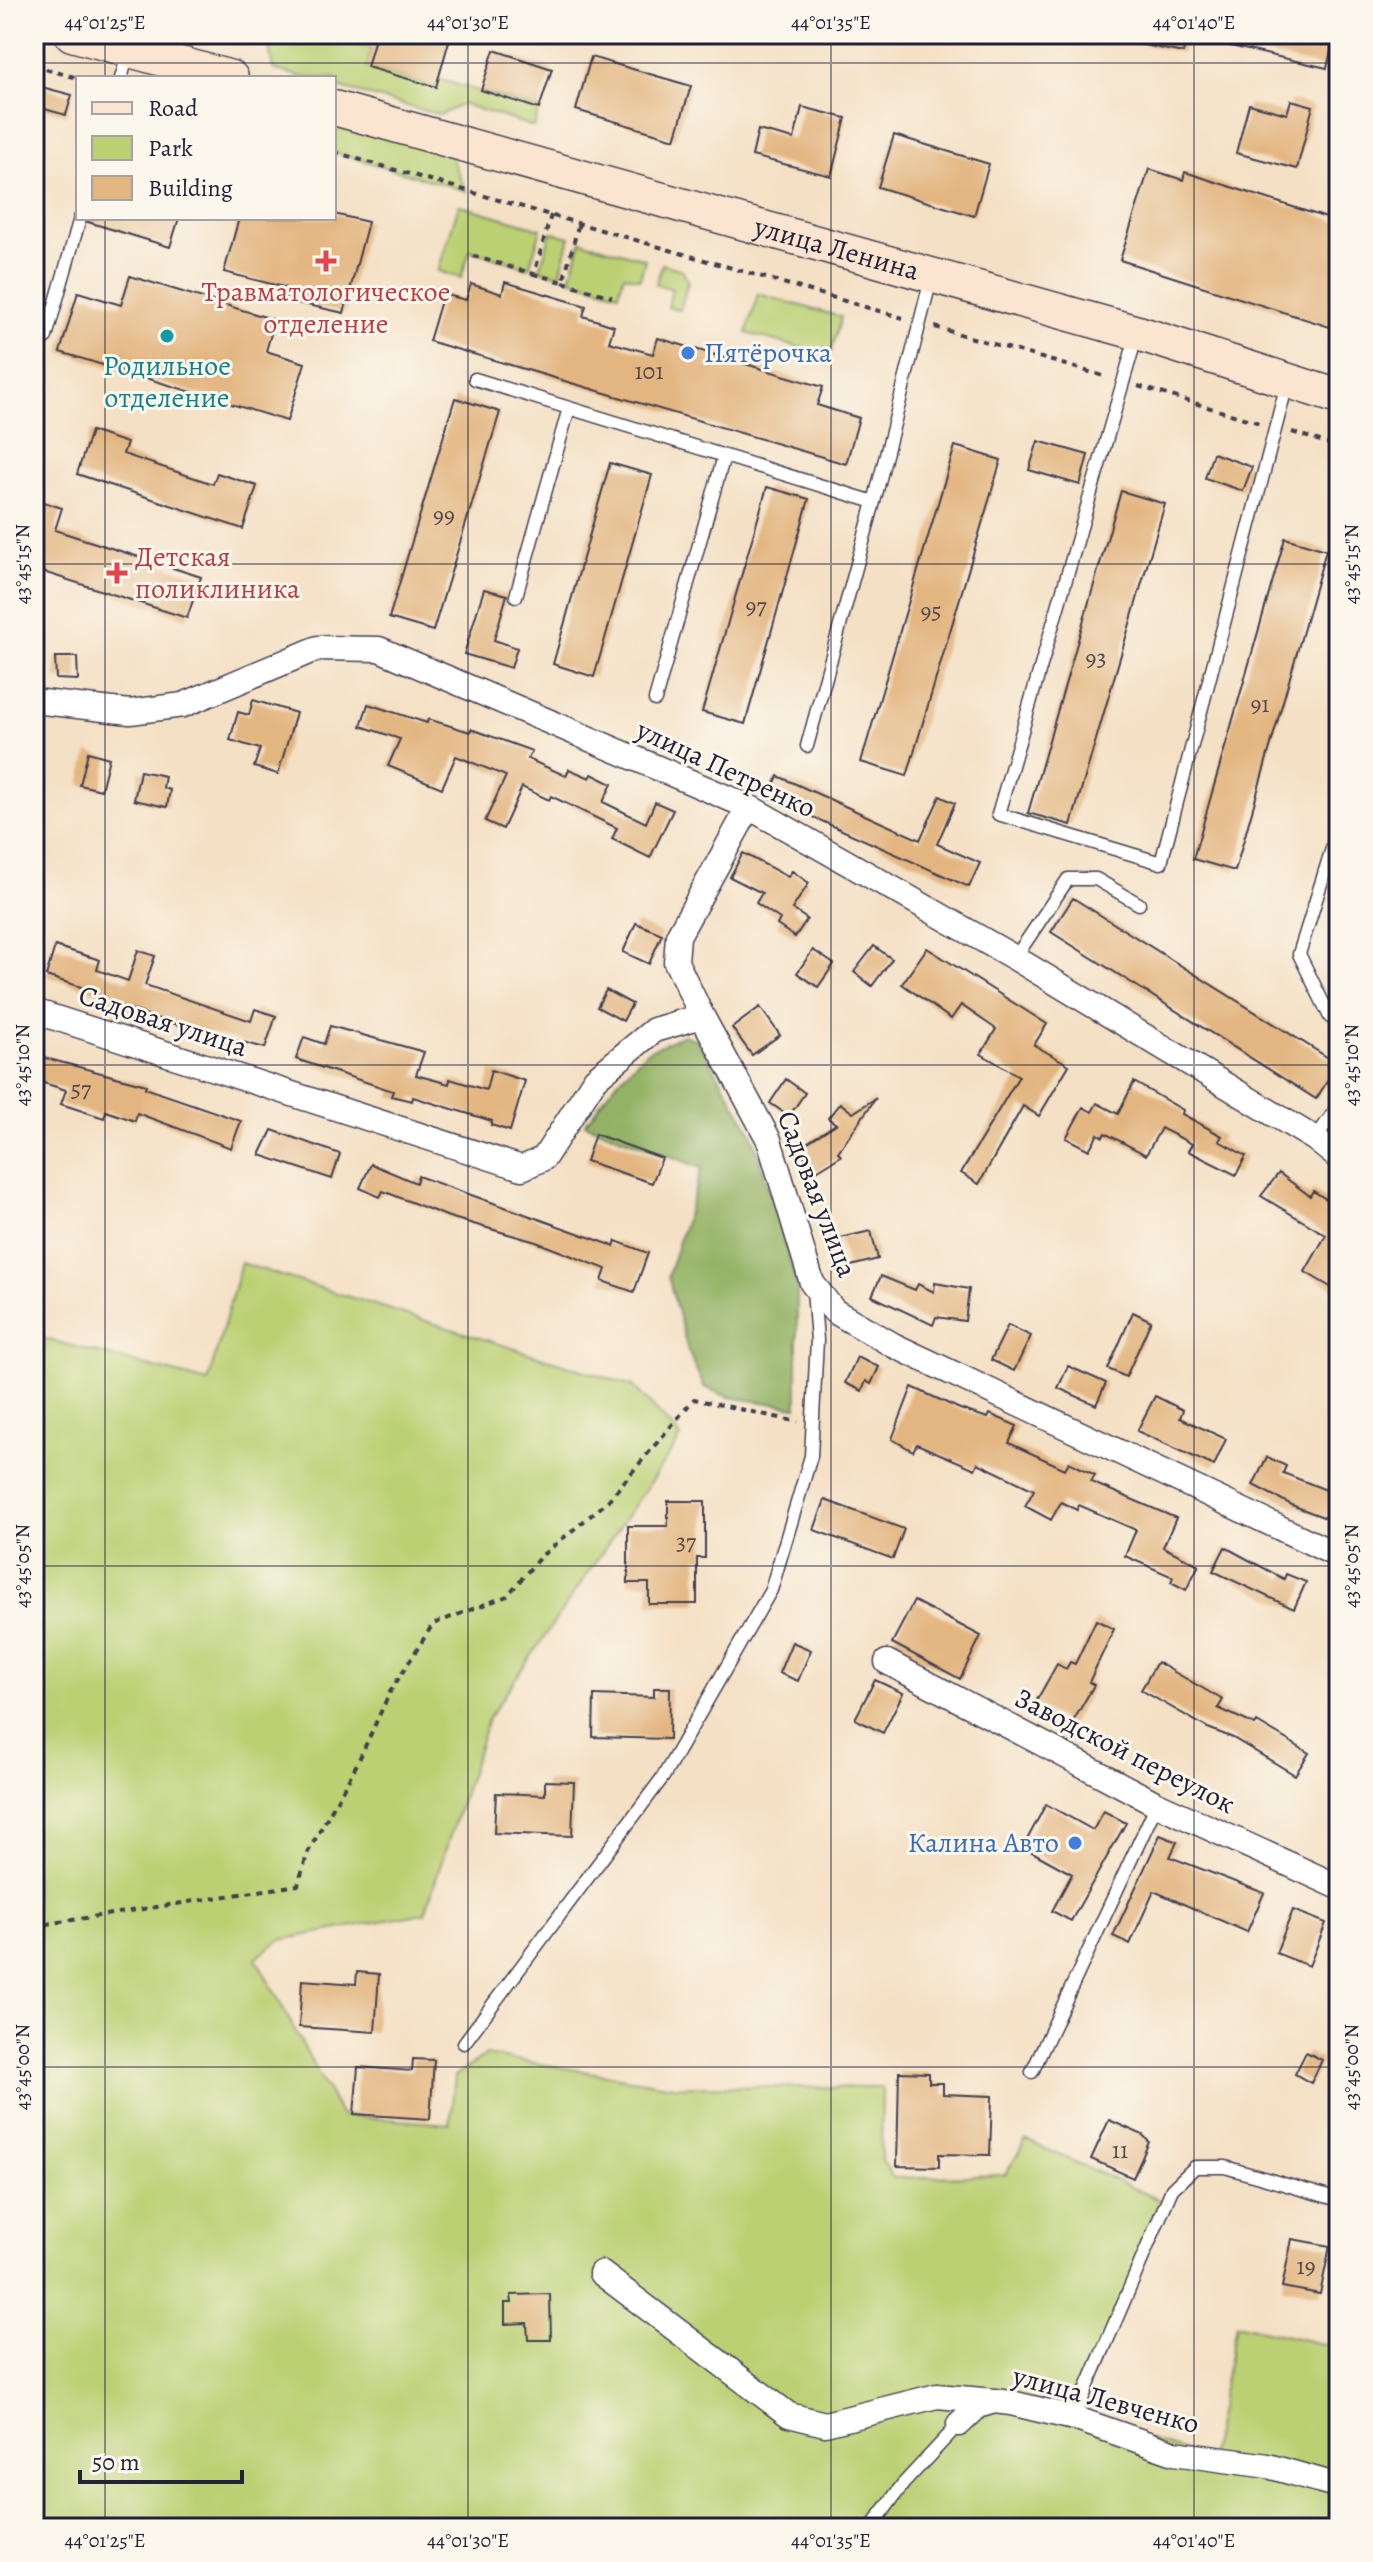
<svg xmlns="http://www.w3.org/2000/svg" width="1373" height="2562" font-family="Alegreya,serif">
<style>
.green{fill:#bbd073;stroke:#6e7957;stroke-width:2}
.forest{fill:#94b265;stroke:#5b6a50;stroke-width:2}
.building{fill:#e3b681}
.lines{fill:none;stroke-linecap:round;stroke-linejoin:round}
.lane-casing{stroke:#423e50;stroke-width:15}
.street-casing{stroke:#423e50;stroke-width:27}
.secondary-casing{stroke:#423e50;stroke-width:37}
.path{stroke:#423e50;stroke-width:4;stroke-dasharray:6 6;stroke-linecap:butt}
.lane{stroke:#fff;stroke-width:12}
.street{stroke:#fff;stroke-width:24}
.secondary{stroke:#fce5d0;stroke-width:34}
.ticks{fill:none;stroke:#22223b;stroke-width:2;stroke-opacity:0.45}
.health-dot{fill:#e0444e;stroke:#fbf7ec;stroke-width:3}
.culture-dot{fill:#0f9aa8;stroke:#fbf7ec;stroke-width:3}
.shop-dot{fill:#3f7fe0;stroke:#fbf7ec;stroke-width:3}
.labels{text-anchor:middle;dominant-baseline:central;stroke-width:6;stroke-linejoin:round;paint-order:stroke}
.number-label{font-size:24px;fill:#52474c}
.street-label{font-size:28px;fill:#22223b;stroke:#fbf7ec}
.health-label{font-size:28px;fill:#be3a42;stroke:#fbf7ec}
.shop-label{font-size:28px;fill:#366cbe;stroke:#fbf7ec;text-anchor:start}
.culture-label{font-size:28px;fill:#0d838f;stroke:#fbf7ec}
.neatline{fill:none;stroke:#22223b;stroke-width:3}
.ticks-label{font-size:20px;text-anchor:middle;fill:#22223b}
</style>
<rect width="100%" height="100%" fill="#fbf7ec"/>
<filter id="ink" filterUnits="userSpaceOnUse"><feTurbulence type="fractalNoise" baseFrequency=".0125" numOctaves="2"/><feDisplacementMap in="SourceGraphic" scale="16" xChannelSelector="R" yChannelSelector="G"/><feConvolveMatrix kernelMatrix="1 2 1 2 8 2 1 2 1" color-interpolation-filters="sRGB"/></filter>
<filter id="wash" filterUnits="userSpaceOnUse"><feTurbulence type="fractalNoise" baseFrequency=".006" numOctaves="4" result="noise"/><feDisplacementMap in="SourceGraphic" scale="32" xChannelSelector="R" yChannelSelector="G"/><feGaussianBlur stdDeviation="1.8" result="paint"/><feColorMatrix in="noise" values="0 0 0 0 0 0 0 0 0 0 0 0 0 0 0 0 0 1.4 0 .05"/><feComposite in="paint" operator="in"/></filter>
<g filter="url(#wash)">
<rect width="100%" height="100%" fill="#f4e0c4"/>
<path class="green" d="M295,34l32,2 45,12 -5,19 68,20 3,-8 101,30 -5,18 -71,-23 -23,11 -106,-29v-8h-28l-33,-9 -4,-23z
M334,120l116,35 16,36 -132,-39z
M459,205l82,24 -12,39 -59,-18 -9,28 -23,-7z
M551,232l19,5 -10,38 -20,-5z
M581,241l64,18 -5,20 -16,-4 -5,18 -49,-14z
M662,264l21,6 5,12 -8,28 -12,-3 4,-18 -16,-5z
M758,294l83,23 -11,39 -83,-23z
M241,1263l392,123 48,51 -193,282 -63,194 -145,27 -24,18 85,158 109,8 5,-48 31,-21 187,31 209,2 -1,70 12,20 112,-3 21,-35 140,63 -92,215 135,40 27,-134 103,24v180h-1305v-1192l174,46z"/>
<path class="forest" d="M683,1035l15,5 54,93 45,152v122l-68,-10 -25,-10 -16,-36 -20,-75 34,-108 -117,-44 28,-38 33,-34z"/>
<g id="blocks">
<path class="building" d="M376,34h75l-15,53 -69,-20z
M1131,34h56l-4,19 -53,-11z
M1209,34h126l-8,34 -119,-27z
M494,50l58,19 -13,40 -58,-19z
M591,57l100,29 -16,53 -99,-29z
M34,85l38,10 -6,20 -32,-9z
M1291,100l22,6 -16,63 -61,-16 13,-49 38,10z
M802,107l44,11 -15,58 -79,-20 6,-26 36,9z
M894,135l95,29 -15,52 -96,-29z
M1149,169l34,11 2,-8 154,50v108l-219,-70z
M334,214l34,8 -24,91 -59,-13 2,-12 -63,-16 15,-54h95z
M89,218h90l-9,29 -82,-25z
M130,276l145,44 -9,31 39,12 -18,58 -227,-69 18,-60 43,13z
M505,282l81,24 -3,10 31,10 -5,16 44,12 5,-16 165,49 -6,18 42,13 -13,46 -417,-123 14,-47 23,6 5,-16 31,10z
M455,398l45,14 -67,219 -44,-13z
M91,431l36,12 -4,11 90,30 4,-11 40,13 -14,43 -166,-55z
M1038,441l50,14 -8,30 -51,-15z
M955,446l46,14 -94,316 -46,-14z
M1213,453l39,14 -9,24 -38,-13z
M610,463l42,12 -58,202 -41,-13z
M767,487l42,12 -64,225 -43,-12z
M1121,491l44,13 -94,321 -43,-12z
M34,499l28,9 -7,22 146,47 -14,41 -153,-49z
M1285,538l41,12 -91,321 -42,-12z
M484,589l23,6 -13,45 23,8 -6,20 -47,-14z
M55,657h22l1,23 -22,-1z
M253,700l43,13 -18,61 -24,-7 6,-18 -30,-9 8,-28 11,3z
M368,704l59,19 1,-4 42,13 1,-3 61,22 -4,8 38,17 3,-7 21,9 2,-4 20,10 -9,18 43,21 9,-21 18,8 -23,48 -38,-19 5,-11 -66,-32 -2,4 -27,-13 -19,42 -18,-8 21,-45 -50,-20 -14,32 -54,-22 12,-27 -39,-13z
M88,752l21,6 -8,32 -21,-5z
M140,771l25,5 -2,12 7,2 -3,17 -33,-7z
M778,776l142,64 20,-44 15,7 -18,41 43,19 -11,24 -201,-90z
M743,853l45,24 4,-6 17,12 -17,26 15,10 -12,18 -18,-12 3,-6 -24,-16 6,-10 -32,-16z
M1073,898l265,166 -22,35 -265,-167z
M636,923l26,11 -13,30 -26,-12z
M55,946l45,14 -3,10 31,11 10,-31 17,6 -10,29 106,36 4,-12 21,7 -11,32 -101,-27 -68,-24 1,-5 -51,-16z
M874,946l18,13 -20,27 -18,-14z
M927,948l120,76 -13,21 35,20 -30,51 -16,-10 -44,78 -18,-11 58,-97 -38,-22 15,-25 -35,-24 -10,14 -49,-35z
M813,950l21,14 -16,23 -21,-14z
M606,990l26,14 -9,17 -26,-14z
M760,1007l20,28 -28,20 -20,-27z
M330,1026l94,26 -8,23 33,9 1,-5 36,11 5,-20 34,11 -15,50 -19,-6 1,-4 -79,-24 -1,4 -21,-5 2,-5 -97,-32 8,-22 20,7z
M34,1055l112,30 -1,3 96,33 -10,27 -94,-35 -2,8 -29,-10 -2,7 -43,-14 5,-14 -32,-10z
M786,1079l19,14 -16,23 -19,-13z
M1134,1082l49,28 -1,4 40,22 -3,5 27,15 -10,19 -48,-24 4,-7 -31,-16 -15,27 -41,-22 -2,4 -5,-3 -9,16 -23,-12 17,-31 9,5 5,-9 21,11z
M876,1098l-38,54 3,4 -26,16 -16,-24 37,-24 -8,-6 12,-15 13,10z
M272,1130l68,24 -8,25 -72,-24z
M595,1134l67,24 -10,25 -66,-22z
M371,1164l45,19 2,-7 196,70 2,-5 32,12 -14,39 -32,-11 4,-12 -70,-27 -87,-25 -66,-26 -3,6 -20,-9z
M1279,1173l31,23 3,-5 26,16v85l-34,-20 21,-37 -65,-39z
M871,1231l7,28 -31,8 -7,-29z
M881,1276l34,14 3,-6 16,8 1,-9 34,6 -4,32 -29,-4 -3,8 -61,-29z
M1133,1312l18,9 -25,56 -18,-8z
M1008,1325l23,11 -17,35 -23,-11z
M857,1357l22,10 -8,17 -5,-3 -4,10 -17,-8z
M1068,1366l38,17 -10,22 -38,-17z
M912,1387l48,22 28,9 2,-4 27,12 -8,17 56,26 4,-7 26,13 -4,7 85,36 -13,29 36,18 -13,25 -15,-8 2,-5 -48,-21 11,-26 -57,-25 -2,5 -16,-8 -10,18 -26,-14 9,-16 -56,-27 -3,6 -58,-25 -4,7 -21,-12z
M1155,1396l28,14 -3,8 46,21 -12,27 -77,-35z
M1267,1457l19,9 -3,7 56,22v28l-45,-17 -41,-21z
M825,1500l79,29 -11,30 -79,-29z
M668,1501h37v57h-8v46h-48v-21h-21v-57h40z
M1225,1547l59,32 2,-5 20,8 -12,27 -81,-38z
M914,1601l67,35 -21,43 -68,-36z
M1096,1620l18,9 -25,53 5,3 -23,40 -37,-20 23,-41 9,5 4,-7 5,2z
M792,1642l19,8 -13,31 -19,-8z
M1157,1662l66,38 -5,8 37,17 2,-3 52,31 -14,22 -62,-37 -25,-10 -67,-38z
M875,1680l28,13 -20,40 -28,-14z
M654,1688h16l-1,51 -76,-2 1,-42 60,2z
M545,1781l29,1 -2,54 -78,-3 2,-40 49,2z
M1046,1804l47,26 11,-19 22,12 -55,98 -19,-10 20,-37 -49,-27z
M1160,1835l17,7 -7,15 94,36 -17,39 -93,-41 -24,53 -17,-8z
M1293,1910l33,13 -17,43 -33,-13z
M357,1972l22,2 -4,58 -76,-5 3,-47 54,4z
M1306,2052l16,8 -11,23 -16,-9z
M413,2059l21,1 -4,59 -76,-5 4,-47 54,4z
M899,2072l30,1v10h14v11l49,2 -2,59 -51,-1v13l-42,-1z
M1109,2120l34,15 6,7 -16,36 -42,-19z
M1292,2239l38,7 -10,48 -38,-7z
M550,2294l1,46h-23l-1,-17 -22,1v-21h7l-1,-8z"/>
</g>
</g>
<g filter="url(#ink)">
<use href="#blocks" fill-opacity="0" stroke="#423e50" stroke-width="2"/>
<g class="lines">
<g class="lane-casing">
<path id="lane" d="M121,78l8,-26
M34,333l12,4 34,-119
M1137,334l-139,480 163,49 126,-479
M475,379l399,123 57,-223
M516,596l53,-188
M655,700l69,-244
M807,746l67,-244
M1339,826l-40,128 31,63 9,5
M1015,958l53,-79h28l43,25
M1315,1139l24,-34
M464,2043l199,-266 108,-187 40,-134 6,-116 -4,-50
M1032,2072l125,-268
M1074,2418l98,-229 23,-22h30l114,33
M871,2528l32,-44 56,-60"/>
</g>
<g class="street-casing">
<path id="street" d="M155,56l12,-22
M34,701l96,11 53,-7 135,-57 61,1 370,158 266,151 300,181 24,19
M34,1011l488,157 22,-10 51,-79 59,-49 48,-14 67,124 43,143 22,28 59,34 446,211
M702,1016l-26,-54 2,-26 71,-129
M887,1662l270,142 182,83
M601,2273l188,142 36,9 112,-28 57,5
M959,2424l19,-18 16,-5 17,2 63,15 100,35 94,13 71,20"/>
</g>
<g class="secondary-casing">
<g id="secondary">
<path d="M72,34l159,44"/>
<path id="s1" d="M334,108l804,225 201,64"/>
</g>
</g>
<path class="path" d="M34,66l44,12
M334,152l569,166
M551,215l-17,59 29,8 16,-59
M473,256l61,18
M563,282l49,15
M935,327l172,50
M1138,386l122,37
M1292,432l47,15
M34,1926l264,-41 10,-33 49,-88 33,-72 43,-68 74,-28 33,-39 66,-54 88,-104 104,23"/>
<use href="#lane" class="lane"/>
<use href="#street" class="street"/>
<use href="#secondary" class="secondary"/>
</g>
</g>
<path class="ticks" d="M105,34v44M468,34v2494M831,34v2494M1194,34v2494M34,63h1305M105,218v2310M34,564h1305M34,1065h1305M34,1566h1305M34,2067h1305"/>
<g class="health-dot">
<path d="M322 249h8v8h8v8h-8v8h-8v-8h-8v-8h8z"/>
<path d="M113 561h8v8h8v8h-8v8h-8v-8h-8v-8h8z"/>
</g>
<circle class="culture-dot" cx="167" cy="336" r="8"/>
<g class="shop-dot">
<circle cx="688" cy="353" r="8"/>
<circle cx="1075" cy="1843" r="8"/>
</g>
<g class="labels">
<g class="number-label">
<text x="649" y="371">101</text>
<text x="444" y="515">99</text>
<text x="756" y="606">97</text>
<text x="931" y="611">95</text>
<text x="1096" y="658">93</text>
<text x="1260" y="704">91</text>
<text x="81" y="1089">57</text>
<text x="686" y="1542">37</text>
<text x="1120" y="2150">11</text>
<text x="1306" y="2266">19</text>
</g>
<g class="street-label">
<text stroke="none"><textPath href="#s1" startOffset="522">улица Ленина</textPath></text>
<text transform="translate(726 769) rotate(25)">улица Петренко</text>
<text transform="translate(163 1021) rotate(18)">Садовая улица</text>
<text transform="translate(817 1194) rotate(69)">Садовая улица</text>
<text transform="translate(1125 1751) rotate(27)">Заводской переулок</text>
<text transform="translate(1106 2400) rotate(15)">улица Левченко</text>
</g>
<g class="health-label">
<text x="326" y="292">Травматологическое<tspan x="326" dy="32">отделение</tspan></text>
<text x="135" y="557" text-anchor="start">Детская<tspan x="135" dy="32">поликлиника</tspan></text>
</g>
<g class="shop-label">
<text x="704" y="353">Пятёрочка</text>
<text x="1059" y="1843" text-anchor="end">Калина Авто</text>
</g>
<g class="culture-label">
<text x="167" y="366">Родильное<tspan x="167" dy="32">отделение</tspan></text>
</g>
</g>
<rect width="1373" height="2562" fill="none" stroke="#fbf7ec" stroke-width="88"/>
<rect x="76" y="76" width="260" height="144" fill="#fbf7ec" stroke="#a4a2a5" stroke-width="2"/>
<rect x="92" y="102" width="40" height="12" fill="#fce5d0" stroke="#a4a2a5" stroke-width="2"/>
<text x="148" y="116" font-size="24" fill="#22223b">Road</text>
<rect x="92" y="136" width="40" height="24" fill="#bbd073" stroke="#a4a2a5" stroke-width="2"/>
<text x="148" y="156" font-size="24" fill="#22223b">Park</text>
<rect x="92" y="176" width="40" height="24" fill="#e3b681" stroke="#a4a2a5" stroke-width="2"/>
<text x="148" y="196" font-size="24" fill="#22223b">Building</text>
<path d="M80 2470v12h162v-12" fill="none" stroke="#22223b" stroke-width="4"/>
<text x="92" y="2470" font-size="24" fill="#22223b" stroke="#fbf7ec" stroke-width="6" paint-order="stroke">50 m</text>
<rect x="44" y="44" width="1285" height="2474" class="neatline"/>
<g class="ticks-label">
<text x="105" y="29">44°01'25"E</text>
<text x="468" y="29">44°01'30"E</text>
<text x="831" y="29">44°01'35"E</text>
<text x="1194" y="29">44°01'40"E</text>
<text transform="translate(22 564) rotate(-90)" y="7">43°45'15"N</text>
<text transform="translate(1351 564) rotate(-90)" y="7">43°45'15"N</text>
<text transform="translate(22 1065) rotate(-90)" y="7">43°45'10"N</text>
<text transform="translate(1351 1065) rotate(-90)" y="7">43°45'10"N</text>
<text transform="translate(22 1566) rotate(-90)" y="7">43°45'05"N</text>
<text transform="translate(1351 1566) rotate(-90)" y="7">43°45'05"N</text>
<text transform="translate(22 2067) rotate(-90)" y="7">43°45'00"N</text>
<text transform="translate(1351 2067) rotate(-90)" y="7">43°45'00"N</text>
<text x="105" y="2547">44°01'25"E</text>
<text x="468" y="2547">44°01'30"E</text>
<text x="831" y="2547">44°01'35"E</text>
<text x="1194" y="2547">44°01'40"E</text>
</g>
</svg>
